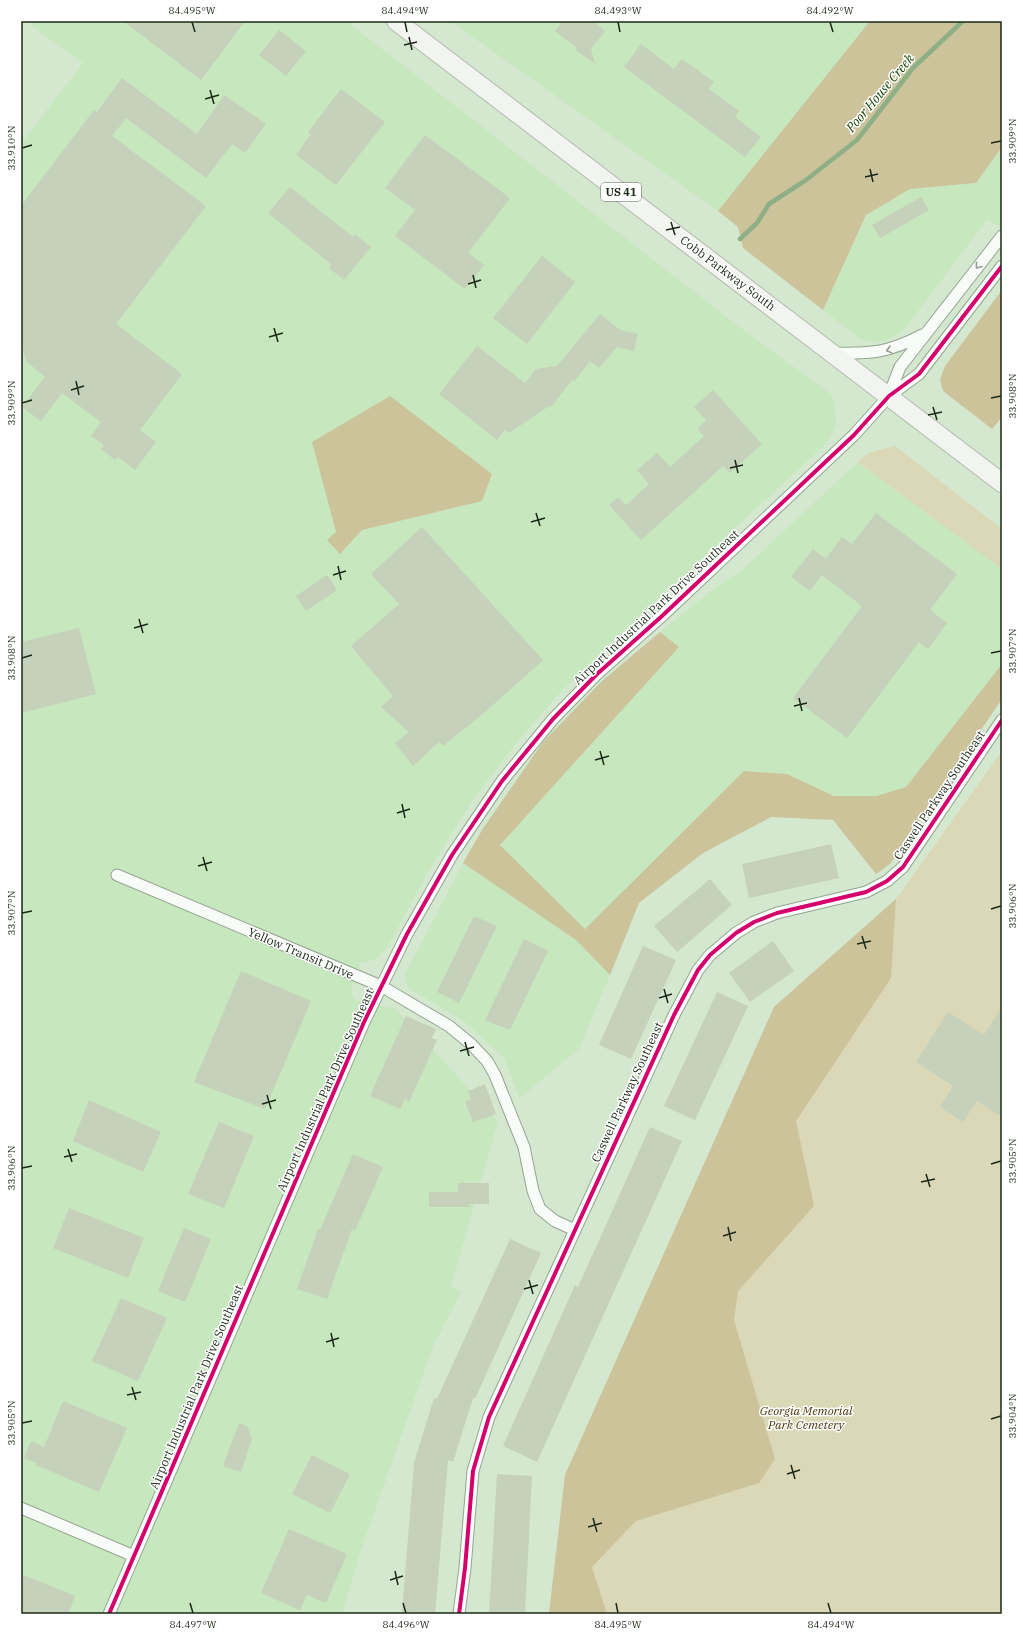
<svg xmlns="http://www.w3.org/2000/svg" width="1023" height="1635" font-family="'IBM Plex Serif',serif">
<style>
.built{fill:#c7e7be;fill-rule:evenodd}
.green{fill:#dbd8b7}
.forest{fill:#ccc39a}
.lines{fill:none;stroke-linecap:round;stroke-linejoin:round}
.stream{stroke:#8eaf85;stroke-width:4.5}
.building{fill:#c5d1ba}
.minor-casing{stroke:#95a591;stroke-width:13}
.primary-casing{stroke:#b5bbae;stroke-width:20}
.minor{stroke:#f8fcf8;stroke-width:11}
.primary{stroke:#f2f4f0;stroke-width:18}
.cycleway-casing{stroke:#fff;stroke-width:6}
.cycleway{stroke:#d6006c;stroke-width:4}
.oneway{stroke:#959d93}
.ticks{fill:none;stroke:#1b2917;stroke-width:1.5}
.labels{text-anchor:middle;dominant-baseline:central;stroke-width:3;stroke-linejoin:round;paint-order:stroke}
.shield{fill:#fff;stroke:#5f695d;stroke-width:1}
.shield-label{font-size:11px;font-weight:bold;fill:#1b2917}
.street-label{font-size:12px;fill:#1b2917;stroke:#fff}
.park-label{font-size:12px;font-style:italic;fill:#4c3508;stroke:#fff}
.water-label{font-size:13px;font-style:italic;fill:#124400;stroke:#fff}
.neatline{fill:none;stroke:#1b2917;stroke-width:1.5}
.ticks-label{font-size:10px;text-anchor:middle;fill:#1b2917}
</style>
<rect width="100%" height="100%" fill="#d3e8ce"/>
<path class="built" d="M33,21h313l392,305 94,69 3,12 1,19 -9,17 -219,202 -49,49 -41,47 -47,61 -44,72 -40,74 -10,10 -7,3 -9,1 -10,28 4,10 41,9 102,112 -47,166 11,4 -28,53 -72,203 -20,67h-321v-1470l62,-81 -53,-38zM312,442l170,59 -120,29 -21,23 -14,-13 9,-8z
M450,21h420l-152,190z
M1002,147v80l-15,-7 -84,111 -16,9 -14,2 -13,-3 -37,-29 43,-95 44,-26 66,-6z
M858,462l144,107v95l-96,123 -30,9h-42l-47,-22 -43,-3 -159,158 -86,-84 179,-198 -18,-15 47,-38 35,-24z
M463,863l113,77 34,35 -31,74 -60,49 -15,-40 -39,-36 -57,-34 -3,-14z"/>
<path class="green" d="M895,446l107,83v40l-144,-107 10,-9z
M1002,751v863h-453l16,-139 209,-468 122,-108z"/>
<path class="forest" d="M870,21h132v126l-26,36 -66,6 -44,26 -43,95 -80,-62 -5,-21 -20,-16z
M1002,290v127l-10,12 -49,-38 -3,-11 5,-14z
M390,396l102,78 -10,27 -120,29 -22,24 -13,-14 9,-8 -24,-90z
M660,632l19,15 -179,198 85,84 159,-158 43,3 47,22h42l30,-9 96,-123v35l-112,165 -14,10 -43,-54 -62,-3 -68,36 -64,50 -29,72 -34,-35 -113,-77 19,-33 61,-88 59,-61z
M896,899l-5,79 -95,143 18,85 -76,85 -4,29 41,139 -16,24 -123,38 -44,46 15,47h-58l16,-139 209,-468z"/>
<g class="lines">
<path class="stream" d="M740,239l17,-16 12,-19 37,-24 51,-40 56,-72 50,-47"/>
</g>
<path class="building" d="M123,21h122l-44,59z
M563,21h30l12,10 -14,18 4,15 -18,-13 -1,-4 -21,-16z
M279,30l27,21 -20,25 -27,-21z
M641,44l33,25 8,-10 32,23 -5,7 30,22 -4,6 26,20 -16,20 -121,-90z
M122,78l75,56 27,-39 42,29 -21,29 -13,-9 -26,34 -80,-60 -14,18 94,70 -90,118 66,50 -42,56 16,12 -21,28 -17,-13 -3,3 -14,-11 3,-4 -13,-9 10,-14 -39,-29 -21,28 -19,-14 23,-30 -19,-16 -5,-19v-136l73,-96 3,2z
M341,89l44,33 -49,63 -40,-30 15,-21 -3,-2z
M425,135l85,63 -42,55 16,12 -19,24 -70,-53 20,-26 -30,-22z
M290,187l63,50 2,-3 16,13 -27,33 -15,-12 2,-4 -63,-51z
M921,197l8,13 -49,28 -8,-13z
M542,256l33,26 -48,62 -34,-26z
M600,314l20,16 18,4 -4,17 -17,-4 -18,21 -9,-7 -16,21 -2,-2 -21,27 -2,-1 -40,27 -4,-3 -8,10 -58,-46 38,-48 48,37 11,-14 21,-3z
M713,390l49,54 -32,29 -7,-7 -82,74 -32,-35 9,-8 8,8 23,-21 -12,-14 20,-17 13,14 34,-31 -7,-7 9,-9 -12,-13z
M876,513l81,61 -27,36 17,13 -19,26 -9,-7 -72,96 -54,-40 69,-92 -40,-31 -12,16 -19,-14 22,-28 13,10 16,-22 10,7z
M422,527l121,133 -59,53 -41,33 -4,-4 -26,24 -18,-23 14,-11 -28,-25 12,-11 -42,-50 48,-42 -28,-30z
M327,575l10,15 -31,21 -10,-15z
M79,628l17,66 -75,19v-71z
M831,844l8,34 -90,20 -7,-34z
M710,879l22,26 -55,47 -23,-26z
M474,916l23,10 -38,77 -22,-11z
M524,939l24,12 -38,79 -25,-10z
M773,941l21,30 -44,31 -21,-29z
M643,946l33,14 -45,99 -32,-14z
M241,971l70,30 -46,108 -71,-27z
M717,992l31,14 -53,114 -31,-14z
M1002,1007v110l-25,-16 -14,21 -23,-15 13,-21 -37,-24 32,-50 36,23z
M406,1016l30,13 -4,9 5,2 -28,62 -4,-3 -5,10 -30,-13z
M485,1084l11,30 -23,8 -8,-20 6,-3 -3,-8z
M89,1100l72,32 -18,40 -70,-31z
M219,1122l35,14 -30,72 -36,-14z
M650,1127l32,14 -145,321 -34,-16 72,-161 3,2z
M353,1154l30,13 -28,64 -3,-2 -25,70 -30,-10 21,-60 2,1z
M458,1183h31v21h-20v3h-40v-15h29z
M69,1208l75,30 -16,40 -75,-30z
M184,1228l27,11 -26,63 -27,-11z
M510,1239l31,14 -66,146 -2,-1 -20,64 -5,-2 -13,154 -33,-2 12,-149 20,-65 3,1z
M121,1298l46,20 -29,63 -46,-20z
M63,1401l64,27 -28,64 -63,-27 1,-2 -13,-5 7,-17 13,6z
M239,1423l8,3 5,13 -11,33 -18,-6z
M312,1455l38,19 -20,39 -38,-19z
M497,1474l35,2 -7,138h-36z
M289,1529l58,25 -21,49 -19,-8 -7,15 -39,-17z
M21,1574l54,22 -7,18h-47z"/>
<g class="lines">
<g class="minor-casing">
<path id="minor" d="M833,353c37,1 55,0 89,-18
M889,395l11,-28 102,-131
M117,875l264,111 68,40 22,18 16,17 8,14 29,72 9,44 7,18 15,12 20,9
M21,1508l113,48
M109,1614l255,-592 43,-88 45,-79 50,-74 51,-62 43,-44 66,-59 192,-181 35,-39 30,-22 83,-108
M459,1614l6,-46 8,-97 16,-54 185,-402 24,-45 12,-15 26,-22 18,-11 23,-9 89,-21 21,-11 16,-14 99,-147"/>
</g>
<g class="primary-casing">
<path id="primary" d="M396,21l606,462"/>
</g>
<use href="#minor" class="minor"/>
<use href="#primary" class="primary"/>
<g class="cycleway-casing">
<path id="cycleway" d="M109,1614l255,-592 43,-88 45,-79 50,-74 51,-62 43,-44 66,-59 192,-181 35,-39 30,-22 83,-108
M459,1614l6,-46 8,-97 16,-54 185,-402 24,-45 12,-15 26,-22 18,-11 23,-9 89,-21 21,-11 16,-14 99,-147"/>
</g>
<use href="#cycleway" class="cycleway"/>
</g>
<defs><path id="oneway-chevron" d="M-2-3.5L2.5 0L-2 3.5" fill="none" stroke-width="1.6" stroke-linecap="round" stroke-linejoin="round"/></defs>
<g class="oneway">
<use href="#oneway-chevron" transform="translate(978 266) rotate(128)"/>
<use href="#oneway-chevron" transform="translate(889 350) rotate(165)"/>
</g>
<path class="ticks" d="M192,22l3,10M405,22l2,10M618,22l2,10M830,22l3,10M409,37l3,13M404,45l13,-3M210,90l4,14M205,99l14,-4M991,143l10,-2M22,148l10,-3M870,169l3,13M865,177l13,-3M671,222l4,13M666,230l14,-3M473,275l3,13M468,284l13,-4M274,328l4,14M269,337l14,-4M76,381l3,14M71,390l13,-4M991,398l10,-2M22,403l10,-3M933,407l4,13M928,415l14,-3M735,460l3,13M730,468l13,-3M536,513l4,13M531,522l14,-4M338,566l3,14M333,575l13,-4M139,619l4,14M134,628l14,-4M991,653l10,-2M22,658l10,-3M799,698l3,13M794,706l13,-3M600,751l4,14M595,760l14,-4M402,804l3,14M397,813l13,-4M203,857l4,14M198,866l14,-4M991,909l10,-3M22,913l10,-2M862,936l4,13M857,944l14,-3M664,989l4,14M659,998l13,-4M465,1042l4,14M460,1051l14,-4M267,1095l4,14M262,1104l14,-4M68,1149l4,13M64,1157l13,-3M991,1164l10,-3M22,1168l10,-2M926,1174l4,13M921,1182l14,-3M728,1227l3,14M723,1236l13,-4M529,1280l4,14M524,1289l14,-4M331,1333l3,14M326,1342l13,-4M132,1387l4,13M127,1395l14,-3M991,1419l10,-3M22,1423l10,-2M791,1465l4,14M787,1474l13,-4M593,1518l4,14M588,1527l14,-4M395,1571l3,14M390,1580l13,-4M190,1603l3,10M403,1603l3,10M616,1603l2,10M828,1603l3,10"/>
<g class="labels">
<rect class="shield" x="601" y="183" width="40" height="18" rx="3"/>
<g class="shield-label">
<text x="621" y="192">US 41</text>
</g>
<g class="street-label">
<text transform="translate(728 273) rotate(37)">Cobb Parkway South</text>
<text transform="translate(656 607) rotate(-43)">Airport Industrial Park Drive Southeast</text>
<text transform="translate(939 795) rotate(-56)">Caswell Parkway Southeast</text>
<text transform="translate(301 953) rotate(23)">Yellow Transit Drive</text>
<text transform="translate(325 1090) rotate(-66)">Airport Industrial Park Drive Southeast</text>
<text transform="translate(627 1092) rotate(-65)">Caswell Parkway Southeast</text>
<text transform="translate(196 1387) rotate(-67)">Airport Industrial Park Drive Southeast</text>
</g>
<g class="park-label">
<text x="806" y="1410">Georgia Memorial<tspan x="806" dy="14">Park Cemetery</tspan></text>
</g>
<g class="water-label">
<text transform="translate(880 93) rotate(-50)">Poor House Creek</text>
</g>
</g>
<rect width="1023" height="1635" fill="none" stroke="#ffffff" stroke-width="44"/>
<rect x="22" y="22" width="979" height="1591" class="neatline"/>
<g class="ticks-label">
<text x="192" y="14">84.495°W</text>
<text x="405" y="14">84.494°W</text>
<text x="618" y="14">84.493°W</text>
<text x="830" y="14">84.492°W</text>
<text transform="translate(1012 141) rotate(-90)" y="4">33.909°N</text>
<text transform="translate(11 148) rotate(-90)" y="4">33.910°N</text>
<text transform="translate(1012 396) rotate(-90)" y="4">33.908°N</text>
<text transform="translate(11 403) rotate(-90)" y="4">33.909°N</text>
<text transform="translate(1012 651) rotate(-90)" y="4">33.907°N</text>
<text transform="translate(11 658) rotate(-90)" y="4">33.908°N</text>
<text transform="translate(1012 906) rotate(-90)" y="4">33.906°N</text>
<text transform="translate(11 913) rotate(-90)" y="4">33.907°N</text>
<text transform="translate(1012 1161) rotate(-90)" y="4">33.905°N</text>
<text transform="translate(11 1168) rotate(-90)" y="4">33.906°N</text>
<text transform="translate(1012 1416) rotate(-90)" y="4">33.904°N</text>
<text transform="translate(11 1423) rotate(-90)" y="4">33.905°N</text>
<text x="193" y="1628">84.497°W</text>
<text x="406" y="1628">84.496°W</text>
<text x="618" y="1628">84.495°W</text>
<text x="831" y="1628">84.494°W</text>
</g>
</svg>
